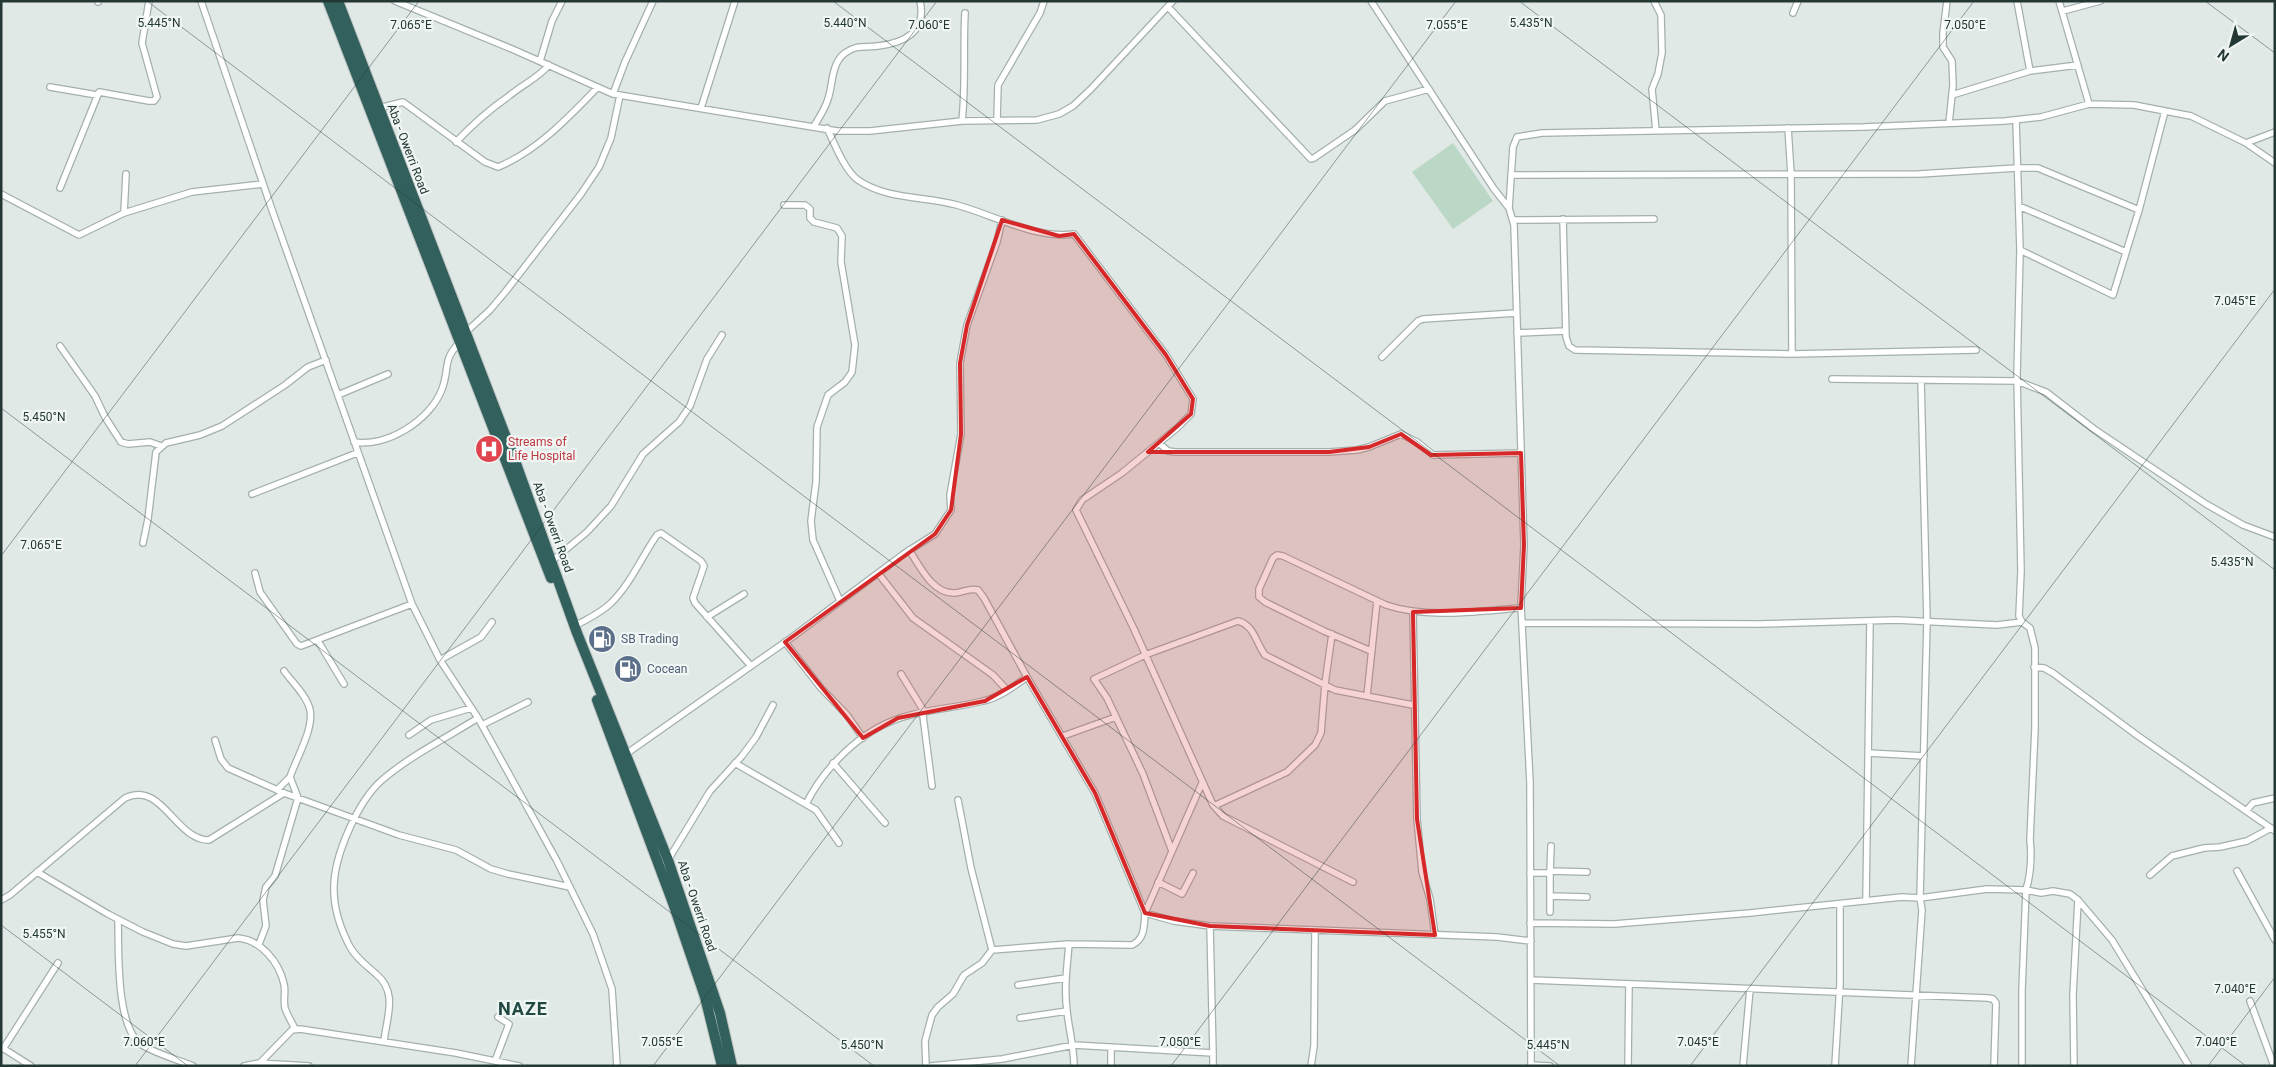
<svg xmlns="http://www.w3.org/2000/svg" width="2276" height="1067" font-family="Roboto,sans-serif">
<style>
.grass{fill:#bbd8c7}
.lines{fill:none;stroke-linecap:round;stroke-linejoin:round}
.street-casing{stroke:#a4b0ad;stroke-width:8}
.highway-casing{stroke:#bdc3c2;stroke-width:12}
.street{stroke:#fff;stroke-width:5.5}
.highway{stroke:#32615d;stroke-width:10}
.marked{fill:#d62828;fill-opacity:0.2;stroke:#d62828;stroke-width:4;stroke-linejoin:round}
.ticks{fill:none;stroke:#233835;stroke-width:1;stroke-opacity:0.45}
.labels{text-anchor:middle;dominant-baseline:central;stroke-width:4.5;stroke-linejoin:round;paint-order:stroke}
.street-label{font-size:12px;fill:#233835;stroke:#f0f6f4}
.health-label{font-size:12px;fill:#be3a42;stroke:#f0f6f4;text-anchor:start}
.service-label{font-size:12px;fill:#4e5e75;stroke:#f0f6f4;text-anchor:start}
.district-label{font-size:18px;font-weight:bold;letter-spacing:1px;fill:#214843;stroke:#f0f6f4}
.ticks-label{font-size:12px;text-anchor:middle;fill:#233835;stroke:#f0f6f4;stroke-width:4.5;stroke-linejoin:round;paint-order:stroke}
</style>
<rect width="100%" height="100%" fill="#e0e9e6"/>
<path class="grass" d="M1453,143l40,58 -40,28 -41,-57z"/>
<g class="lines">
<g class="street-casing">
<path id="street" d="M201,1l70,206 141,397 28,56 38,58 79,143 36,73 19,55 5,77
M395,1l117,48 101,45 224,37h33l92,-10 75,-1 22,-6 14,-8 18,-17 82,-88
M1371,1l123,188 15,19 5,17 10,320 -3,60 9,178 1,283
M1654,1l7,14 1,38 -4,21 -6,15 4,42
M1947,1l-4,32v14l9,14 1,24 -4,38
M2017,1l13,70
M2059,1l30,103
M98,2v-1
M1168,7l143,152 3,-1 41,-28 30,-29 44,-12
M2063,11l37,-10
M1793,13l5,-12
M540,61l12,-40 10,-20
M50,87l47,8
M613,94l12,-32 28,-61
M1952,95l78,-24 48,-6
M379,108l24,-6 82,60 13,5c39,-16 70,-49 99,-79
M701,108l34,-107
M997,120l1,-35 42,-72 4,-12
M2016,120l4,130 -3,126 4,195 -2,45 3,6 8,6 5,20v80l-5,112c2,18 1,33 -4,50l15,3 12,-2 17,3 8,6 34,40 77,126
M962,121c4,-36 1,-72 3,-108
M814,126c5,-8 11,-17 14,-27 5,-14 3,-36 17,-46 12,-9 20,-5 33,-7 26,-3 49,-14 42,-45
M827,128c7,15 18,43 31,52 29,20 67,16 99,25 37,10 77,34 117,29l92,121 27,44 -2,15 -14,14 -55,45 -40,27 -6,10 58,119 79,176 10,11 130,66
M1788,128l3,46 1,180
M456,142c16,-17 34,-33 53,-46 13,-11 29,-18 40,-31
M2246,143l29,20
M1511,175l408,-1 98,-6h21l101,42
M60,188l39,-96 50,9h5l3,-4 -15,-54 7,-42
M1,194l78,41 45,-22 2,-39
M784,205h21l5,4v9l4,4 23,6 5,8 -1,26 14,83 -3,27 -7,10 -17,13 -11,32 -1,55 -5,39 2,19 27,61
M2019,206l107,46
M1509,208l4,-61 4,-10 25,-4 322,-6 141,-6 36,-4 48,-13 45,1 57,11 55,27 29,-11
M124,213l68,-21 71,-8
M1563,219l3,118 3,9 6,4 217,4 184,-4
M1513,220l141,-1
M2020,250l93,45 26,-85 26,-99
M465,333l25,-23 16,-19 75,-97 18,-27 12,-29 9,-43
M1517,333l48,-2
M60,346l35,50 10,21 16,25 7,2 22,-2 11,4
M1382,357l36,-36 5,-2 93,-6
M1832,379l185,2 29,11 48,37 112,75 37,21 32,12
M1921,380l6,241 -7,277 67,-9 39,1 -4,100v76
M338,395l50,-21
M354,442c32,6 77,-22 88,-53 8,-21 0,-28 17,-46
M1159,443l9,8 7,1h154l28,-2 12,-3 32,-13 16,8 16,13 88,-2
M252,494l105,-41
M143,543l5,-24 8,-67 10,-9 34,-8 22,-9 63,-41 23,-18 18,-7
M909,550c11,16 23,44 46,43 9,-1 14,-5 23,-3l6,8 43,79 68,116 50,120c-1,13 0,26 -13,32l-63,-1 -77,6 -10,13 -18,12 -11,19 -15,13 -6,8 -7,26 1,25
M552,561l35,-29 24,-26 32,-52 36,-32 11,-16 17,-47 15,-24
M255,573l5,19 37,52 4,2 111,-42
M878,573l35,45 80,57 14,15
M1413,612l4,207 5,53 8,27 5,36
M707,617l37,-23
M1522,623l237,1 137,-4 101,5 25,-3
M575,626c12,-7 26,-13 36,-23 19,-18 31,-47 46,-68l4,-2 40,28 3,5 -11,32 2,5 56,63
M318,641l26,43
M785,642l36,46 26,27 16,23
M1371,651l-47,-20 -59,-29 -6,-5v-8l14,-31 4,-3 6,1 103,49c42,14 91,6 135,3
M440,660l41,-23 11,-15
M2034,667l10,1 9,5 85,63 137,95
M901,674l21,34 10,78
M1367,696l10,-95
M482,725l46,-23
M409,735l22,-15 40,-12
M1063,736l53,-19
M215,740l6,19 7,9 56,25 115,42 57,15 35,19 17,5 62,13
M1868,753l56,3
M626,754l165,-116 114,-85 30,-19 16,-24 -1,-15 11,-61 -1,-71 7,-38 30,-83 5,-22
M735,763l81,47 23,33
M833,763l52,60
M1202,783l-57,130 29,8 36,5 287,11 34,4
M277,790l13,-13
M958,800l13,68 21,82
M806,804c18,-36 54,-73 94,-86 27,-9 56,-10 83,-17 16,-3 31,-15 44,-24
M1214,806l73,-34 28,-27 6,-12 4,-49 7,-50
M2247,810l6,-7 22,-5
M1172,851l-29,-77 -36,-76 -13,-19 51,-24 93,-34c16,4 18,22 27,34l70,35 78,15
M668,860l42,-69 32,-35 14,-19 17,-32
M1550,871l37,1
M2237,871l38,69
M37,872l71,42 35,18 30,12 13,2 52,-8c23,2 41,24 46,46 2,8 -1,16 1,24 2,7 7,14 10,21
M1530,873h20v39
M1550,873l1,-27
M2150,875l22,-19 32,-8 16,-1 27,-6 24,-13
M1158,882l24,12 11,-21
M1550,896l37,1
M1,900l9,-5 115,-97c37,-18 50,42 84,42l75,-47
M1866,901l4,-280
M118,919c1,29 -3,109 24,126 15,9 34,14 51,21
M1530,923l84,1 136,-11 152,-16 18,1 2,12 -11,156
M1210,926l3,127
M259,944l7,-18 -3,-26 3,-13 9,-11 23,-78 -8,-21c6,-18 24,-48 20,-67 -3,-14 -18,-28 -26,-39
M1069,944c-2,23 -5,45 -2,67 2,19 7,36 7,55
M1531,980l457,18 5,1 3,4 -2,63
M1018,985l48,-7
M2250,1001l24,65
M1020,1018l47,-7
M384,1041c3,-25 14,-49 -8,-67 -10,-9 -19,-15 -26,-27 -10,-19 -17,-41 -16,-62 1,-31 24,-84 48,-105 28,-24 64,-42 96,-62
M1,1047l30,19
M3,1049l55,-86
M495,1061l14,-37 -11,-7
M1531,1065l19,1
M244,1066l15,-3 50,3
M257,1066l35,-36 8,-1 156,24 63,13
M931,1066l71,-7 72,-14 139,8v13
M1111,1066v-19
M1311,1066l3,-20 1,-116
M1628,1066l1,-82
M1743,1066l7,-77
M1835,1066l5,-83v-79
M2074,1066l-1,-71 5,-95"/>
</g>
<g class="highway-casing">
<path id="highway" d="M328,1l223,577
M338,1l176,457 63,175 91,227 52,153 12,53
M597,700l76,203 32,94 17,69"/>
</g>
<use href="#street" class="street"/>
<use href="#highway" class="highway"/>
</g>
<path class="marked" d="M1002,220l57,16 15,-2 92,121 27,44 -2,15 -43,38h181l40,-5 32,-13 30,21 90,-2 3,92 -3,63 -108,4 4,207 18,116 -225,-9 -65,-13 -50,-120 -68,-116 -42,24 -87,17 -35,20 -78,-96 150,-108 16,-24 10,-76 -1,-71 7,-38z"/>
<path class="ticks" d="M147,1l1413,1065M833,1l1413,1065M1519,1l756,569M2205,1l70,52M1,408l873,658M1,556l418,-555M1,925l187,141M135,1066l802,-1065M653,1066l803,-1065M1171,1066l803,-1065M1690,1066l585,-777M2208,1066l67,-89"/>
<defs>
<g id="hospital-disc" transform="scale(1.4375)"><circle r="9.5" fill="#e0444e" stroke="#f0f6f4"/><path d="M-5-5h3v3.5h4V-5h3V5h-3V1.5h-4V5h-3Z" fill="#fff"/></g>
<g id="fuel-disc" transform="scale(1.4375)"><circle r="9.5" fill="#5c6f8a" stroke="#f0f6f4"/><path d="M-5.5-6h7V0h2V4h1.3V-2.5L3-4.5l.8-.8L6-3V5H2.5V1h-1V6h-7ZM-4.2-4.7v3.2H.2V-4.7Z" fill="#fff"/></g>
</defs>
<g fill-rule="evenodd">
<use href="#hospital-disc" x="489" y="449"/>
<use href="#fuel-disc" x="602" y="639"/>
<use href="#fuel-disc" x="628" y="669"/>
</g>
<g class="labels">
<g class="street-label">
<text transform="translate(408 149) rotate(69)">Aba - Owerri Road</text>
<text transform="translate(553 527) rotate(70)">Aba - Owerri Road</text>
<text transform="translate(697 906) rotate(71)">Aba - Owerri Road</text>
</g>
<g class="health-label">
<text x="508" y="442">Streams of<tspan x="508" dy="14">Life Hospital</tspan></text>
</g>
<g class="service-label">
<text x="621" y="639">SB Trading</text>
<text x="647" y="669">Cocean</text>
</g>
<g class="district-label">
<text x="523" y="1008">NAZE</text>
</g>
</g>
<g class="ticks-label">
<text x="159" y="27">5.445°N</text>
<text x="845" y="27">5.440°N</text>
<text x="1531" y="27">5.435°N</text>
<text x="411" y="29">7.065°E</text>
<text x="929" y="29">7.060°E</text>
<text x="1447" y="29">7.055°E</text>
<text x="1965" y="29">7.050°E</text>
<text x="2235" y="305">7.045°E</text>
<text x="44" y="421">5.450°N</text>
<text x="41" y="549">7.065°E</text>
<text x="2232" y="566">5.435°N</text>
<text x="44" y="938">5.455°N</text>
<text x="2235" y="993">7.040°E</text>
<text x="144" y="1046">7.060°E</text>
<text x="662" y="1046">7.055°E</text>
<text x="1180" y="1046">7.050°E</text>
<text x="1698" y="1046">7.045°E</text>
<text x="2216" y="1046">7.040°E</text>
<text x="862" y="1049">5.450°N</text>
<text x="1548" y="1049">5.445°N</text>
</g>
<rect width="2276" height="1067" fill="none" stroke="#233835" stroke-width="5"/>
<g transform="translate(2231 45) rotate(217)" stroke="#f0f6f4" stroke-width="4" paint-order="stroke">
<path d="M0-4L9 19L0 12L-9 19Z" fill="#233835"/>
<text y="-8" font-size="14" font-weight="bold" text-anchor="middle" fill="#233835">N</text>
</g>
</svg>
